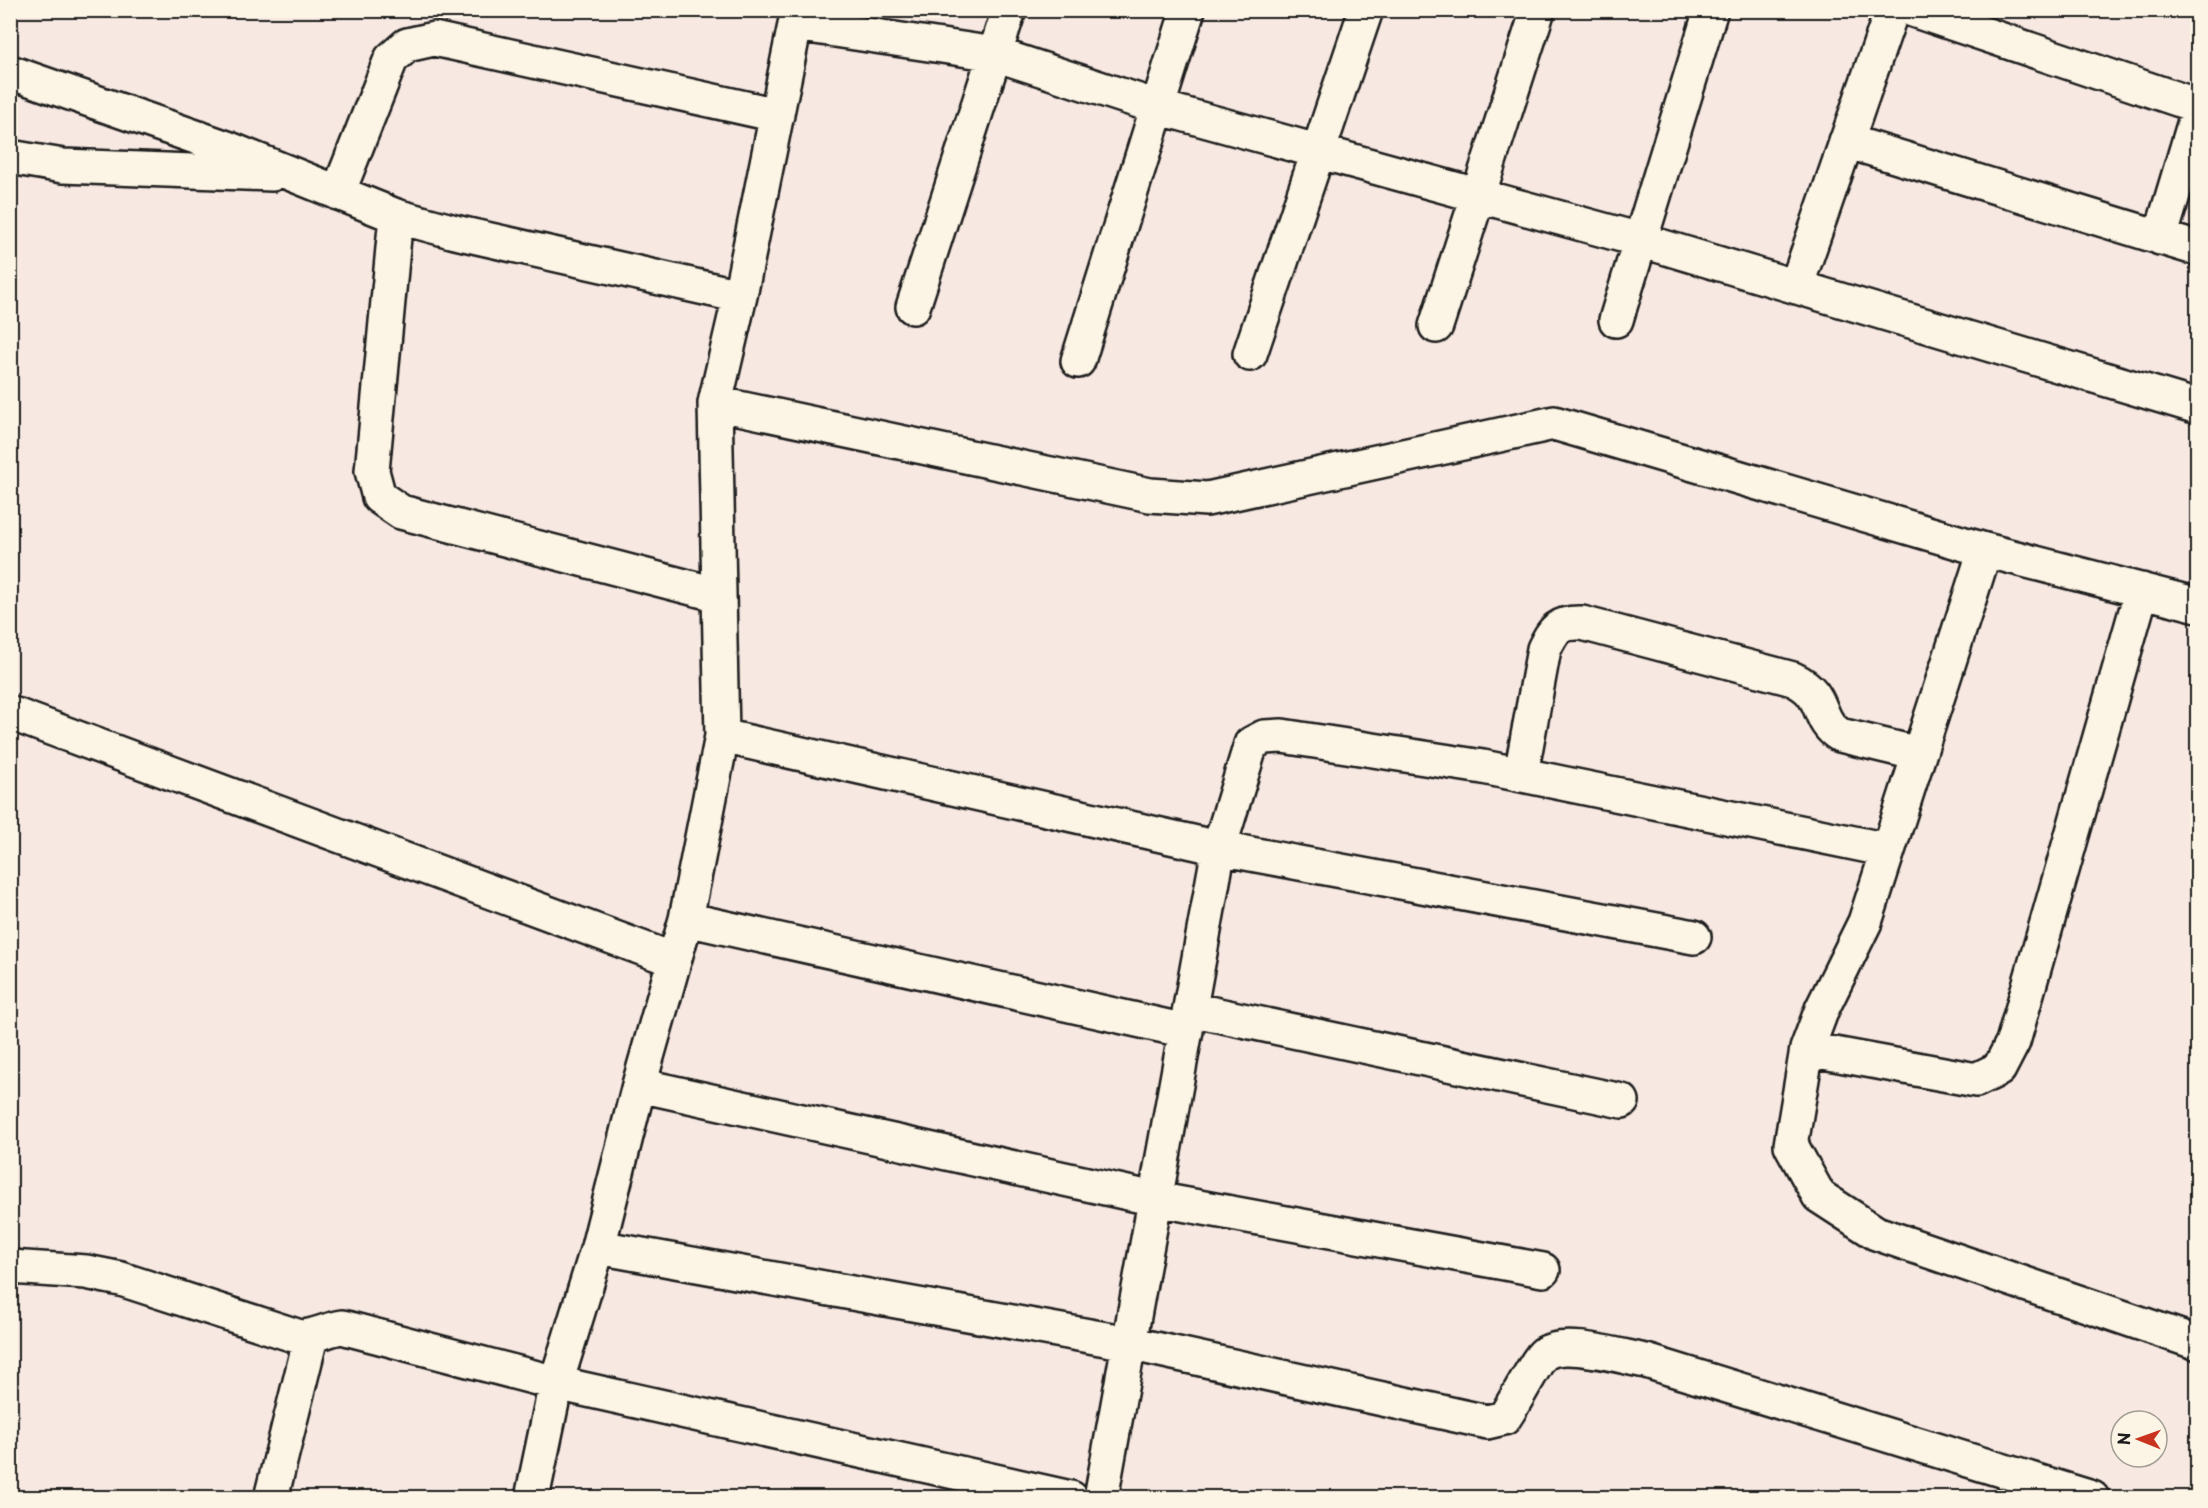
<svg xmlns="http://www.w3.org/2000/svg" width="2208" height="1508" font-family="'Playpen Sans',sans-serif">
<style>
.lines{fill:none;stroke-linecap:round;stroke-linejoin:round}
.minor-casing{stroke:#1c1c1c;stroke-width:38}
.minor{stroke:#fcf5e5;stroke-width:33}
</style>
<rect width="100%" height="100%" fill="#f7e8e2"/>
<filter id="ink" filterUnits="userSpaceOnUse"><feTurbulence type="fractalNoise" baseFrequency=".0167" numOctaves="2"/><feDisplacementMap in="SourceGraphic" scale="12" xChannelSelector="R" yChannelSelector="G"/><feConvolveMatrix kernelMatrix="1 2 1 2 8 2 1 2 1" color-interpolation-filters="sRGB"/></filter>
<g filter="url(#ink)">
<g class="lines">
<g class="minor-casing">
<path id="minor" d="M1913,10l285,96
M795,24l200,30 162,53 483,133 558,167
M10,72l217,76 169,68 59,16 285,64
M1846,141l352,108
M10,157l53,9 209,8
M338,193l53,-134 16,-14 27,-6 343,76
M396,216l-24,255 7,26 22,15 318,83
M2160,238l38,-127
M1796,287l96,-277
M913,307l96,-297
M1616,320l95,-310
M1436,326l102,-316
M1250,354l116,-344
M1078,361l110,-351
M715,403l435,92 57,4 347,-76 431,127 213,55
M1985,550l-120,372 -43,87 -15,40 -16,96 28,51 57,37 322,110
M10,713l664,247
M722,736l497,112 475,89
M1521,774l23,-125c10,-20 14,-27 38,-26l211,56c35,16 21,40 47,56l79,19
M686,919l500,112
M1190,1009l432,92
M1807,1049l169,31 23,-11 14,-27 129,-452
M639,1085l516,114 388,71
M598,1247l530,96 359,79 17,-4c9,-12 33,-59 40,-64 20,-15 78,3 102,7l446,137
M10,1267l76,5 35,7 179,58c15,0 27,-8 42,-10l214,56 515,115
M271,1498l40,-161
M532,1498l24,-115 42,-136 41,-162 47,-166 36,-183 -7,-333 25,-107 58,-286
M1101,1498l118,-650 32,-104 13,-7 18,-1 201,31 405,83"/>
</g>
<use href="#minor" class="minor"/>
</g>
</g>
<rect width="2208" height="1508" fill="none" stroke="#fcf5e5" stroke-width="36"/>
<rect x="18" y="18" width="2172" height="1472" fill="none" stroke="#1c1c1c" stroke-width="2" filter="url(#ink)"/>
<g transform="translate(2139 1439) rotate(271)"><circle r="28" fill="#fcf5e5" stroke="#a29e95" stroke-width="1.5"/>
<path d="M0-4.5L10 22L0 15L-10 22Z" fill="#c8321e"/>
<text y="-9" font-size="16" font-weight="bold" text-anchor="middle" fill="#1c1c1c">N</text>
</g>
</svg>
